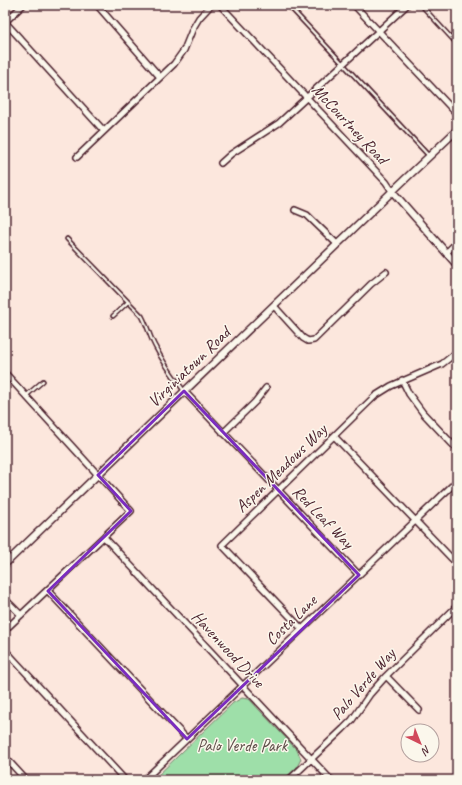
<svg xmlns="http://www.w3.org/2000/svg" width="462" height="785" font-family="Caveat,sans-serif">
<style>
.green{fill:#9edfa9;stroke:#747f6a}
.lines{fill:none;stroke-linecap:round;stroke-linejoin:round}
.service-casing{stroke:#4a1f2b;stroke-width:5.5}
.minor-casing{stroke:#4a1f2b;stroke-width:8}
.tertiary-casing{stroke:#4a1f2b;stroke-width:9}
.service{stroke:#fbf7ec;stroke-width:2.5}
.minor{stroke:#fbf7ec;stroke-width:5}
.tertiary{stroke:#fbf7ec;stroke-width:6}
.marked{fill:none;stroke:#7b2cbf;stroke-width:3;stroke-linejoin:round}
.labels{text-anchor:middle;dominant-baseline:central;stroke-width:3;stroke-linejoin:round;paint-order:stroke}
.street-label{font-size:17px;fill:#4a1f2b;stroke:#fbf7ec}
.park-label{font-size:17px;fill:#5f4f4a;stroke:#fbf7ec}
</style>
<rect width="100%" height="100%" fill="#fce7dd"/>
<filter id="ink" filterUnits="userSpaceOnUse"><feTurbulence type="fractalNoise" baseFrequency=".025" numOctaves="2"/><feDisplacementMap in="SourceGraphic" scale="8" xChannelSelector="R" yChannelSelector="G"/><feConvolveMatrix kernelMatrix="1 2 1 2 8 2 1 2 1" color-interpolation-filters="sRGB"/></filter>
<g filter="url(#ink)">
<path class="green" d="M242,698l7,1 48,51 4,9 -4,8 -14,13h-130l80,-77z"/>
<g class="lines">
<g class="service-casing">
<path id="service" d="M288,5l141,151
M421,5l36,39
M67,239l75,77c6,11 8,22 14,32 8,16 18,29 28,43
M113,316l15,-14
M27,395l16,-14"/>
</g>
<g class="minor-casing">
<path id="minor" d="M97,5l63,72
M220,5l166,177 6,9
M354,5l103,109
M5,22l99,109
M5,22l18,-17
M77,157l97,-93 10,-14 9,-22 6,-10 12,-13
M221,163l10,-9 48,-31 128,-118
M295,210l12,5 30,29
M446,253l11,-11
M274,306l29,32 5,3 6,-1 57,-56 15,-12
M5,373l126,138 -126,119
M402,380l7,14 14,19 34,36
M184,391l175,184
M223,433l32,-31 11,-14
M334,436l123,128
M104,537l227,243
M48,591l139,148
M5,599l16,16
M302,629l-80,-84 153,-149 16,-10 51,-22 15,-12
M5,650l120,130
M386,676l33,34
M5,757l21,23
M144,780l313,-299
M289,780l54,-51 9,-9 18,-26 16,-18 71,-70"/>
</g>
<g class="tertiary-casing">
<path id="tertiary" d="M392,191l65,74
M5,564l396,-381 56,-53"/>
</g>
<use href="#service" class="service"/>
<use href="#minor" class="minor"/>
<use href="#tertiary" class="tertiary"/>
</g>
</g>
<path class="marked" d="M184,391l175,184 -172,164 -139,-148 83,-80 -33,-36z"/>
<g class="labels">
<g class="street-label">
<text transform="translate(350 124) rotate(47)">McCourtney Road</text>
<text transform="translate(189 367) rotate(-44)">Virginiatown Road</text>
<text transform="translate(281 468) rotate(-44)">Aspen Meadows Way</text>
<text transform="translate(323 517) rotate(46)">Red Leaf Way</text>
<text transform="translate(291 620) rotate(-44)">Costa Lane</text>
<text transform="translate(228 649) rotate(47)">Havenwood Drive</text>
<text transform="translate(363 684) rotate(-49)">Palo Verde Way</text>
</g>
<g class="park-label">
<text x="242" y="745">Palo Verde Park</text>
</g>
</g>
<rect width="462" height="785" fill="none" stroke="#fbf7ec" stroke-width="20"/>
<rect x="10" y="10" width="442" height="765" fill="none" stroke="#4a1f2b" stroke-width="1.5" filter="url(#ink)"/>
<g transform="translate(420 743) rotate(137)"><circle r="19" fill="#fbf7ec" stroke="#b4a19f"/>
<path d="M0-3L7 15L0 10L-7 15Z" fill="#d1495b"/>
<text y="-6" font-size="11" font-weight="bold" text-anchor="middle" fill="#4a1f2b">N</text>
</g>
</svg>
